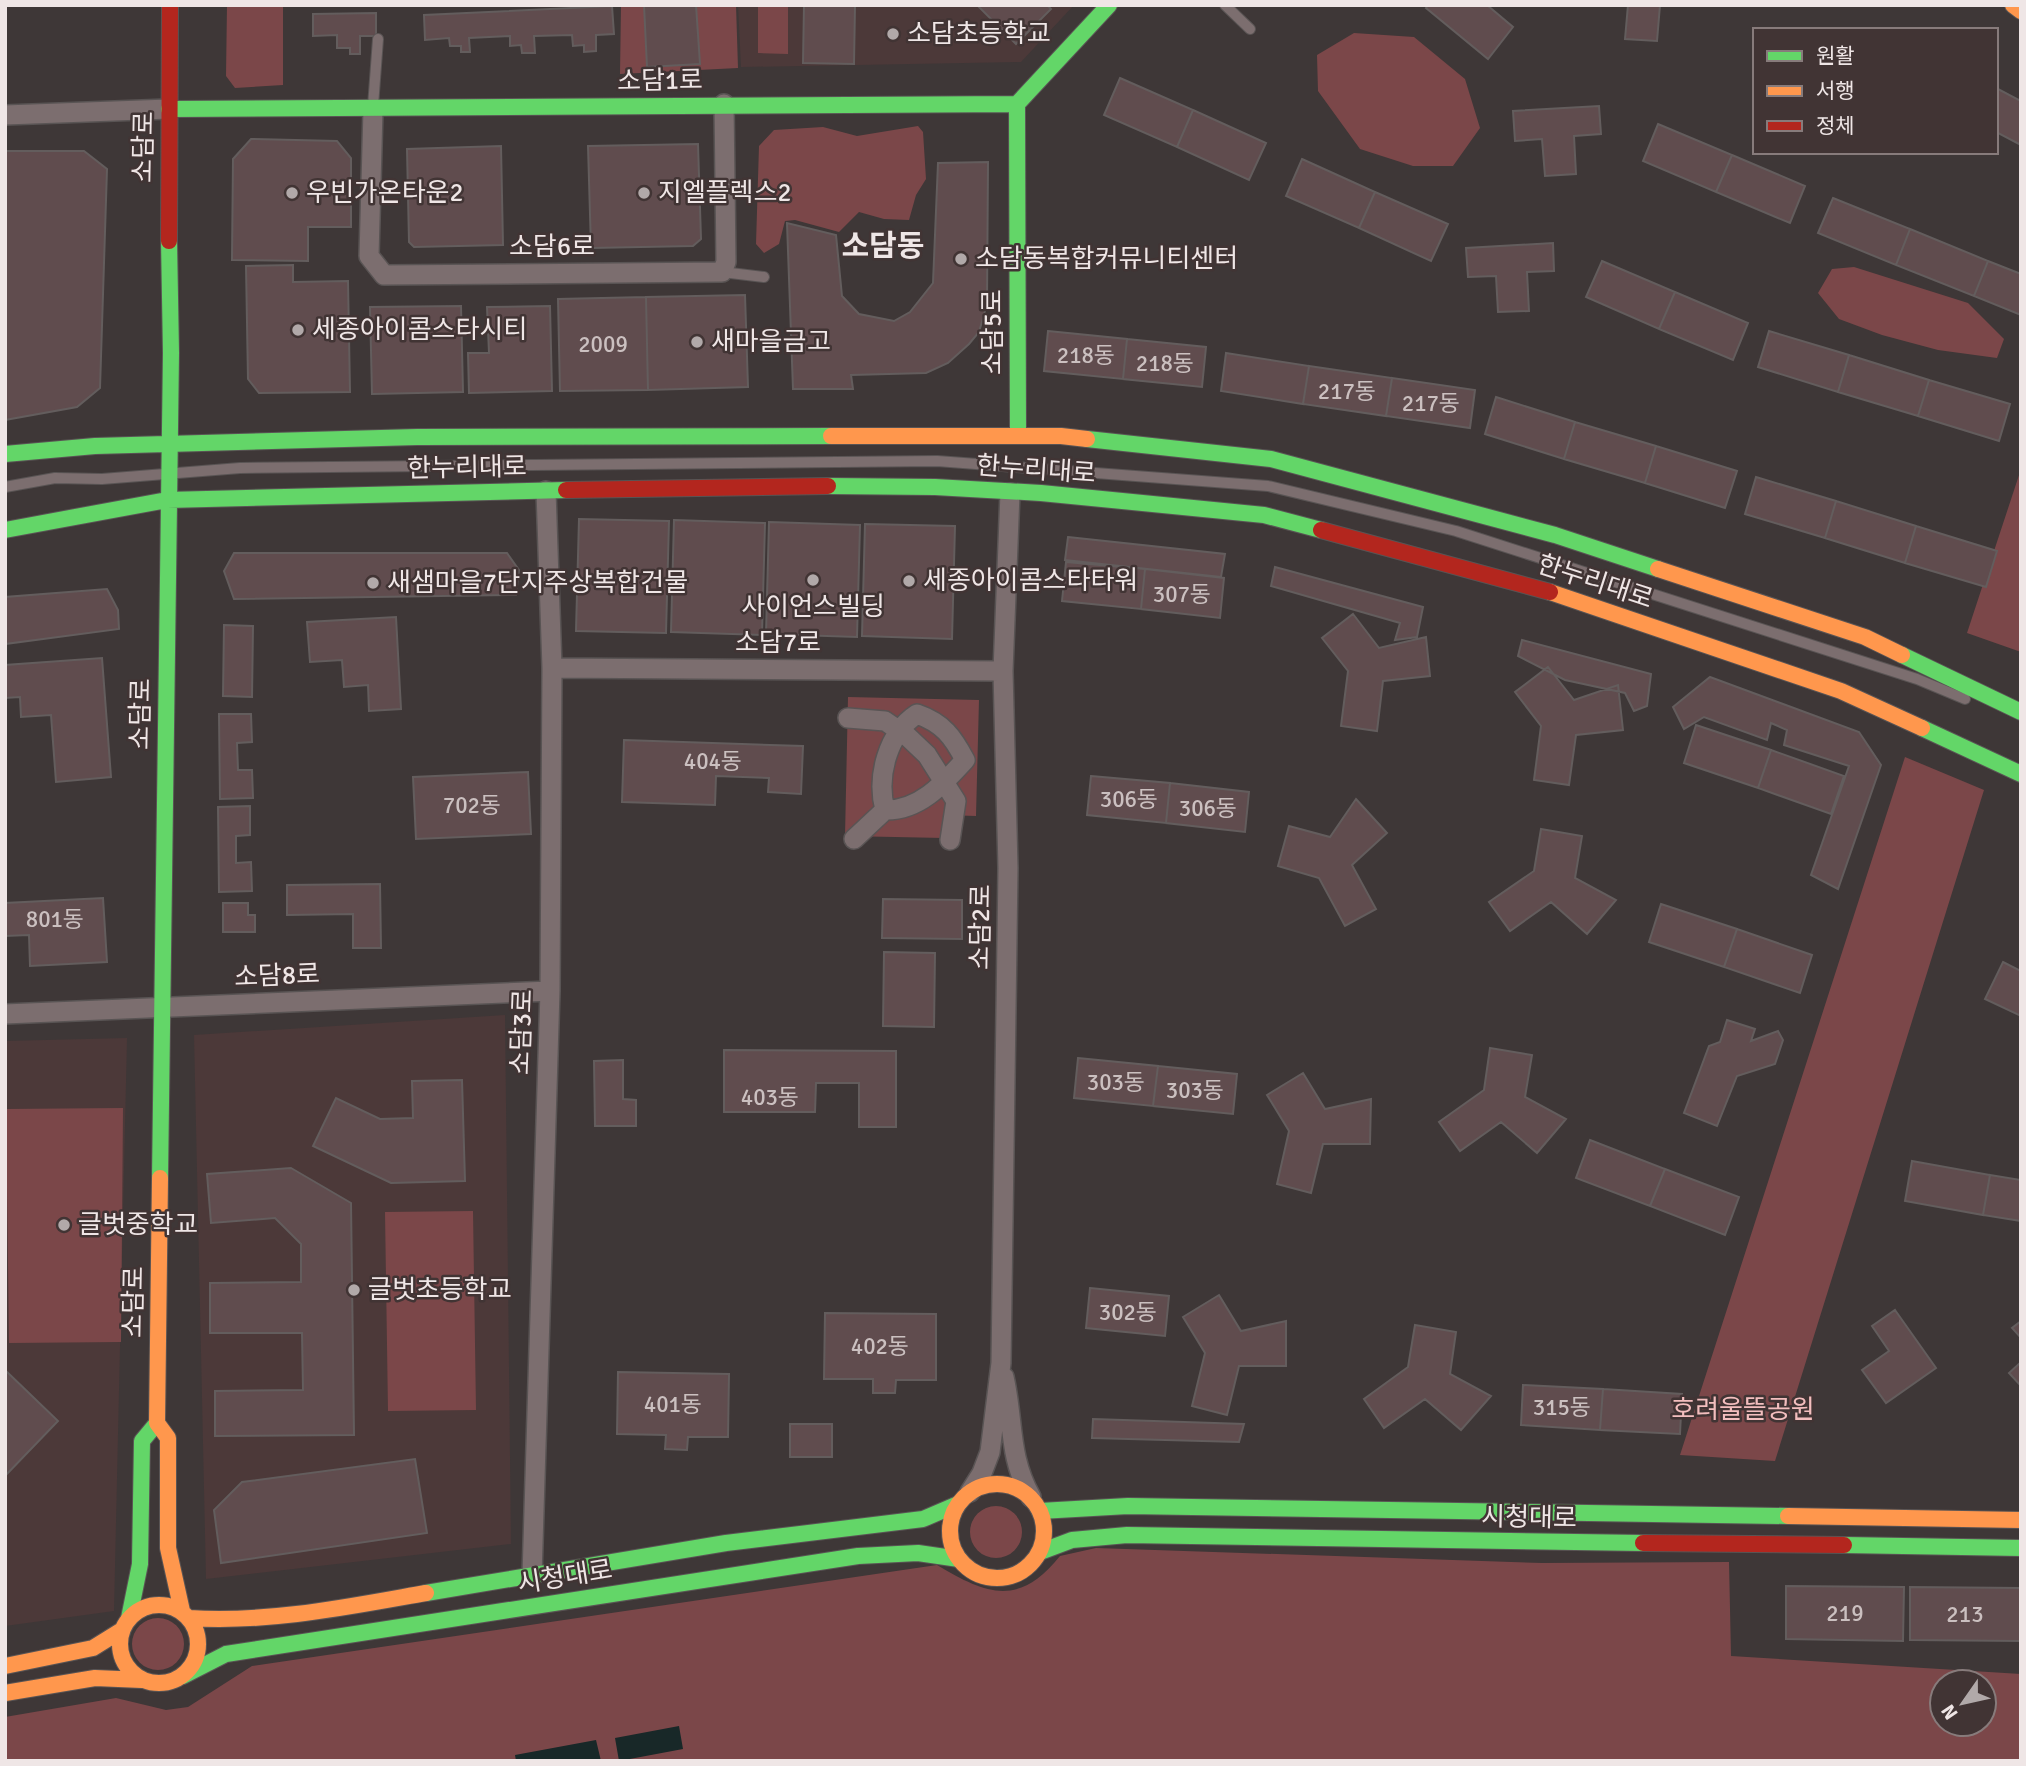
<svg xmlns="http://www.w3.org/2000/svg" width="2026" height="1766" font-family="Signika,'Noto Sans KR',sans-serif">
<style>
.built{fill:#4c3939}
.green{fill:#7b4749;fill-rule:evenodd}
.water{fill:#182828}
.building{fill:#604c4e;stroke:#635d5d;stroke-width:2}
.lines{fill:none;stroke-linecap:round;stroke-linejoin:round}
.lane-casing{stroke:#595454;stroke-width:12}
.street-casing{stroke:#595454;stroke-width:22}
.fast-casing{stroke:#595454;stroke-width:18}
.slow-casing{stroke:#595454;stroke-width:18}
.jam-casing{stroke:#595454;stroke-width:18}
.lane{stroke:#7c6e6f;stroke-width:10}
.street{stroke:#7c6e6f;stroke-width:19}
.fast{stroke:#63d668;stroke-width:16}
.slow{stroke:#ff974d;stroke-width:16}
.jam{stroke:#b3261e;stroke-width:16}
.poi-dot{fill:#b1a9a9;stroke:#413434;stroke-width:2.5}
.labels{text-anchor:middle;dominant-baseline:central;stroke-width:5;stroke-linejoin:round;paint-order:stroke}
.number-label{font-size:23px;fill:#cbc0c0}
.poi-label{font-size:26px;fill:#efe6e6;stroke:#413434;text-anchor:start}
.street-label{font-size:26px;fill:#efe6e6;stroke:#413434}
.park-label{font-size:26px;fill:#f3bebe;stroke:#413434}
.quarter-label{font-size:30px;font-weight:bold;fill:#efe6e6;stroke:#413434}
</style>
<rect width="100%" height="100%" fill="#3e3737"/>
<path class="built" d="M738,5h336l-53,57 -280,5z
M505,1015l6,529 -305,35 -12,-544z
M127,1038l-13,573 -109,15v-585z"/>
<path class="green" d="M227,5h56v80l-48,3 -9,-12z
M621,5h115l2,63 -118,6z
M758,5h30v49l-30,-1z
M1354,33l60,4 51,42 15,49 -27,38h-40l-53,-17 -42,-58 -1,-36z
M918,126l5,6 3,47 -10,16 -7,25 -25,-1 -25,-7 -20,20 -44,-12 -10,1 -6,23 -15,9 -8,-9 3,-98 15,-16 49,-3 34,9z
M1854,267l114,36 36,36 -7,19 -59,-8 -56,-15 -43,-16 -21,-26 14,-24z
M2021,469v183l-54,-19z
M848,697l131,3 -3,116 -31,-1 -1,23 -99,-2z
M1905,757l79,33 -209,671 -95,-6z
M123,1108l-2,234 -112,1 -3,-234z
M473,1211l3,199 -88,1 -3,-199z
M970 1532a26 26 0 1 1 52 0a26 26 0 1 1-52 0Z
M1096,1548l446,15 187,-1 2,94 290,18v87h-2016v-44l111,-19 50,12 22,-3 64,-41 685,-101c50,30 82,42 123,-9zM1942,1682h42v42h-42z
M132 1644a26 26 0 1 1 52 0a26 26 0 1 1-52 0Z"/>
<path class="water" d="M679,1726l4,23 -64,12 -4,-23z
M596,1740l5,21h-85l-1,-6z"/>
<path class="building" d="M644,5h52l4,59 -53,3z
M804,5h51l-1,59 -51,-1z
M977,5h70l4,4 -35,35z
M1428,5h59l26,22 -25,32 -62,-51z
M1628,5h32l-3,36 -32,-2z
M612,6l2,28 -18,1v16l-12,1v-7l-11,1 -1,-11 -38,1 1,17h-13l-1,-8 -11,1v-10l-41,2 1,14h-9v-6h-11l-1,-8 -24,2 -1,-25z
M376,13v23h-16v18h-10v-6h-13v-13l-24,1v-22z
M1120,78l73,32 -16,37 -73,-32z
M1996,88l25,13v44l-25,-13z
M1599,106l2,28 -27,2 2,38 -31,2 -3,-37 -27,2 -2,-30z
M1193,110l73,33 -17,37 -72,-33z
M1658,124l74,31 -16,37 -73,-31z
M251,139l86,2 14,17v69h-43v34l-76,-1 1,-101z
M698,144l3,95 -8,7 -102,2 -3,-102z
M501,146l2,99 -89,2 -5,-5 -2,-93z
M5,151h79l23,18 -7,219 -23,19 -72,13z
M1732,155l73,31 -15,37 -74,-31z
M1302,159l73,33 -16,36 -73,-32z
M988,162l-1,142 -8,28 -10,12 -21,19 -22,10 -75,2 2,14h-60l-6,-166 49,12 6,61 17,18 35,7 16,-9 23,-29 5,-120z
M1375,192l73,32 -17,37 -72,-33z
M1833,198l77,31 -14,36 -78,-32z
M1910,229l78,32 -14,35 -78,-31z
M1553,243l1,28 -27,1 2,39 -31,1 -2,-36 -28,1 -2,-29z
M1602,261l73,31 -16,37 -73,-32z
M1988,261l33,13v41l-47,-19z
M293,265v17l55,-1 2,111 -91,1 -11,-14 -2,-113z
M1675,292l73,31 -15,37 -74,-31z
M745,295l3,92 -100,3 -2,-93z
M646,297l2,93 -88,1 -2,-92z
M461,306l2,86 -91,2 -2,-87z
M550,306l2,85 -83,2 -1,-40h21l-2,-46z
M1048,331l79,8 -4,40 -79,-8z
M1769,331l80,24 -11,37 -80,-25z
M1127,339l79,8 -4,40 -79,-8z
M1226,353l83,13 -6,38 -82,-13z
M1849,355l80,25 -11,36 -80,-24z
M1309,366l83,12 -6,38 -83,-12z
M1392,378l83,12 -5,38 -84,-12z
M1929,380l81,24 -11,37 -81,-25z
M1496,397l79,25 -11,37 -79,-25z
M1575,422l81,24 -11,37 -81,-24z
M1656,446l81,25 -12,37 -80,-25z
M1756,477l80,24 -11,37 -80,-24z
M1836,501l80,25 -11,37 -80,-25z
M579,519l90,2 -3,112 -90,-2z
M674,520l91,3 -3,112 -91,-3z
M769,522l91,3 -3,112 -91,-3z
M865,524l90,2 -3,113 -90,-3z
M1916,526l81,25 -11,36 -81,-24z
M1068,537l157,17 -4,23 -156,-17z
M234,553h273l12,17 -3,25 -282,4 -10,-28z
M1066,562l79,7 -4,40 -79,-8z
M1275,567l148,40 -6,30 -22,3 5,-17 -129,-37z
M1145,569l79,9 -4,40 -79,-9z
M107,589l11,21 1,19 -114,15v-47z
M1353,614l26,34 47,-11 4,39 -47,5 -6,50 -36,-5 7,-55 -26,-33z
M396,617l5,92 -32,2 -1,-26 -24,2 -2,-27 -32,2 -3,-40z
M224,625l29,1 -1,71 -29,-1z
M1522,640l129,34 -4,32 -13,5 -9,-18 -60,-13 -47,-24z
M102,658l9,119 -55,5 -5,-67 -30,2 -1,-20 -15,1v-33z
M1548,667l26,33 44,-15 5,45 -47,5 -7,50 -35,-5 7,-54 -26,-34z
M1710,677l149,55 22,33 -43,124 -27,-14 38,-109 -65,-21 3,-15 -16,-7 -4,17 -63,-23 -20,12 -11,-22z
M219,714h32l1,28 -15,1 1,27h14l1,28 -33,1z
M1696,725l75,25 -13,38 -74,-25z
M624,740l179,6 -2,48 -33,-2 1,-14 -53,-2 -1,29 -93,-3z
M1771,750l73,26 -13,38 -73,-26z
M528,772l3,62 -115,5 -3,-62z
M1091,776l79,7 -4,40 -79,-8z
M1170,783l79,9 -4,40 -79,-9z
M1356,799l31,34 -35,32 24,44 -31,17 -26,-48 -41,-12 11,-40 41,11z
M250,806v29l-14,1v27l15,-1 1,29 -33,1 -1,-85z
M1541,829l41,7 -7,42 41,22 -29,34 -36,-32 -41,29 -21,-29 45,-31z
M380,884l1,64h-28v-34l-66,1v-30z
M103,898l4,64 -77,4 -1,-31 -24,1v-33z
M883,899l79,1v39l-80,-1z
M223,903h25v12h7v17h-32z
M1661,904l76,25 -13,38 -75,-25z
M1737,929l75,26 -12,38 -76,-26z
M884,952l51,1 -1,74 -51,-1z
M2003,962l18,9v45l-36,-17z
M1727,1020l28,9 -4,12 27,-10 5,9 -8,24 -38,12 -20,50 -33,-13 25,-67 11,-4z
M1490,1048l42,7 -7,42 41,22 -29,34 -36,-31 -41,29 -21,-29 45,-32z
M724,1050l172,1v76h-37v-44h-43l-1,29h-91z
M1078,1058l80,8 -5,40 -79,-8z
M623,1060v39l13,1v26h-41l-1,-65z
M1158,1066l79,8 -4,40 -80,-8z
M1303,1073l22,36 46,-10 -1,45h-47l-12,49 -34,-9 12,-53 -22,-36z
M462,1080l3,101 -74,2 -78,-37 23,-48 44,21 33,-1 -1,-37z
M1590,1140l75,29 -15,37 -74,-28z
M1912,1161l78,14 -7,40 -78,-14z
M291,1168l60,35 3,232 -139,1v-45l88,-1 -1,-57h-92v-50l91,-1v-38l-26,-26 -64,5 -4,-49z
M1665,1169l74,28 -14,38 -75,-29z
M1990,1175l31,5v41l-38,-6z
M1090,1288l79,8 -4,40 -79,-8z
M1219,1295l22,36 45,-10v45h-47l-12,49 -35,-9 13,-53 -22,-36z
M1895,1310l41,58 -50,35 -24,-33 27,-19 -17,-25z
M825,1313l111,1v66h-40l-1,13h-22v-14h-49z
M2021,1321v17l-9,-10z
M1415,1325l41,7 -6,42 41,22 -30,34 -36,-31 -41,29 -20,-29 44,-32z
M2021,1362v24l-12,-13z
M5,1370l53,51 -53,55z
M618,1372l111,2 -1,63h-40l-1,13 -22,-1 1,-14 -49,-1z
M1523,1385l80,4 -3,41 -79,-5z
M1603,1389l79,5 -2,40 -80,-4z
M1093,1419l151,5 -5,18 -147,-4z
M790,1424h42v33h-42z
M415,1459l12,74 -206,30 -7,-53 28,-28z
M1786,1586l118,1 -1,54 -117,-2z
M1910,1587l111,1v53l-111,-1z"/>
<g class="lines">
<g class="lane-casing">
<path id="lane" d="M1225,5l25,24
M373,106l5,-67
M722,272l42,5
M5,487l50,-9 47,1 138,-11 697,-7 331,25 188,45 461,148 48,20"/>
</g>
<g class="street-casing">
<path id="street" d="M373,110l-4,146 15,19 338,-3 4,-10 -2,-158
M5,115l164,-6
M552,668l451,3
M848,718l37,3 22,15 20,19 29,46 -6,39
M854,839l31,-29c34,1 58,-26 80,-50 -12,-23 -22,-37 -48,-46 -29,19 -41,62 -32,96
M5,1014l545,-23
M1004,1377c10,44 4,79 27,120
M970,1492l12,-19 8,-21 11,-89 7,-495 -5,-197 7,-178
M532,1576l18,-585 2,-323 -6,-177"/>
</g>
<g class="fast-casing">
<path id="fast" d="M1017,104l1,330
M169,109l848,-5 92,-99
M1087,439l184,20 284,76 103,34
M5,454l90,-8 322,-9 414,-1
M828,486l107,1 106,6 223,22 57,15
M5,530l162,-30 399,-10
M1902,655l119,57
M1922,728l99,46
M160,1178l11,-825 -2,-112
M1040,1511l88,-5 660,10
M1844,1545l177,3
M1040,1552l32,-12 55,-5 516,8
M426,1593l300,-50 197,-24 35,-15
M129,1618l11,-54 2,-123 15,-18
M183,1676l43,-22 632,-98 60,-3 41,6"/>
</g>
<g class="slow-casing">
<path id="slow" d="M2013,5l8,6
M831,436h230l26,3
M1658,569l207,68 37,18
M1550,592l291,99 81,37
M160,1178l-3,245 11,15v110l14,63
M950 1531a47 47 0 1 1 94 0a47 47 0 1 1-94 0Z
M1788,1516l233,4
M120 1644a39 39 0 1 1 78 0a39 39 0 1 1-78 0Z
M189,1618c81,5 158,-11 237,-25
M5,1666l88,-18 29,-18
M5,1693l90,-15 47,2"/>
</g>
<g class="jam-casing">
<path id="jam" d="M169,241l1,-236
M566,490l262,-4
M1321,530l229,62
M1643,1543l201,2"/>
</g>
<use href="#lane" class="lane"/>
<use href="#street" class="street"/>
<use href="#fast" class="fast"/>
<use href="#slow" class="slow"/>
<use href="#jam" class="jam"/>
</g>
<g class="poi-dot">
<circle cx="893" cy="34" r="7"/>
<circle cx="292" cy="193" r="7"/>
<circle cx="644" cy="193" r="7"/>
<circle cx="961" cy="259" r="7"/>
<circle cx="298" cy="330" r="7"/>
<circle cx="697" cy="342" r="7"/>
<circle cx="813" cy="580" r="7"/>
<circle cx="909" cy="581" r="7"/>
<circle cx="373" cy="583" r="7"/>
<circle cx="64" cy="1225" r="7"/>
<circle cx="354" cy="1290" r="7"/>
</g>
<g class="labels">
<g class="number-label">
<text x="603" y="344">2009</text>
<text x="1086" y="355">218동</text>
<text x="1165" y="363">218동</text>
<text x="1347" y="391">217동</text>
<text x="1431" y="403">217동</text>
<text x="1182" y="594">307동</text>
<text x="713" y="761">404동</text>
<text x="1129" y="799">306동</text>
<text x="472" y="805">702동</text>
<text x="1208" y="808">306동</text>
<text x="55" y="919">801동</text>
<text x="1116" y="1082">303동</text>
<text x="1195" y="1090">303동</text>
<text x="770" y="1097">403동</text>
<text x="1128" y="1312">302동</text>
<text x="880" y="1346">402동</text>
<text x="673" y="1404">401동</text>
<text x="1562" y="1407">315동</text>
<text x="1845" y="1613">219</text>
<text x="1965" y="1614">213</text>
</g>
<g class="poi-label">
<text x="907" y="34">소담초등학교</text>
<text x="306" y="193">우빈가온타운2</text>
<text x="658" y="193">지엘플렉스2</text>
<text x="975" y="259">소담동복합커뮤니티센터</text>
<text x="312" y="330">세종아이콤스타시티</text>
<text x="711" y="342">새마을금고</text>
<text x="923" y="581">세종아이콤스타타워</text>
<text x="387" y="583">새샘마을7단지주상복합건물</text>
<text x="813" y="607" text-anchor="middle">사이언스빌딩</text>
<text x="78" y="1225">글벗중학교</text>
<text x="368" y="1290">글벗초등학교</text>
</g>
<g class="street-label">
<text transform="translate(660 81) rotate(-1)">소담1로</text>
<text transform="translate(144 147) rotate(-89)">소담로</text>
<text x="552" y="247">소담6로</text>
<text transform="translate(993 332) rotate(-90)">소담5로</text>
<text transform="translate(467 468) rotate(-1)">한누리대로</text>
<text transform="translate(1036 470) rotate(4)">한누리대로</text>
<text transform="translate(1595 582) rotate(18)">한누리대로</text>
<text x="778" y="643">소담7로</text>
<text transform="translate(141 714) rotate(-89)">소담로</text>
<text transform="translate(981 927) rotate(-89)">소담2로</text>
<text transform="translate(277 976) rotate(-2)">소담8로</text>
<text transform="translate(522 1032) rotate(-88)">소담3로</text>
<text transform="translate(134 1302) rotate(-89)">소담로</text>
<text transform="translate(1529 1518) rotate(1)">시청대로</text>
<text transform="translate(565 1577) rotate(-9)">시청대로</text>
</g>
<g class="park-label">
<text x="1743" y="1410">호려울뜰공원</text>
</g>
<g class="quarter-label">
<text x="883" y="246">소담동</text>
</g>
</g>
<rect width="2026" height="1766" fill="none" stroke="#efe6e6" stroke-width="14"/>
<rect x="1753" y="28" width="245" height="126" fill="#413434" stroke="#877b7b" stroke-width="2"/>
<rect x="1767" y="51" width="35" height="10" fill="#63d668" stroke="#877b7b" stroke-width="2"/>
<text x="1816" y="63" font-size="21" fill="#efe6e6">원활</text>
<rect x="1767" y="86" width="35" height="10" fill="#ff974d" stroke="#877b7b" stroke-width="2"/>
<text x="1816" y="98" font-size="21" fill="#efe6e6">서행</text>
<rect x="1767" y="121" width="35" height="10" fill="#b3261e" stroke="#877b7b" stroke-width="2"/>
<text x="1816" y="133" font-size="21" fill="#efe6e6">정체</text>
<g transform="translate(1963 1703) rotate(236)"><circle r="33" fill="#413434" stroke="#877b7b" stroke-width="2"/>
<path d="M0-5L12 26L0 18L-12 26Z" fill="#b1a9a9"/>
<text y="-10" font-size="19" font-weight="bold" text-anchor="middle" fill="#efe6e6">N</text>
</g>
</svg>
